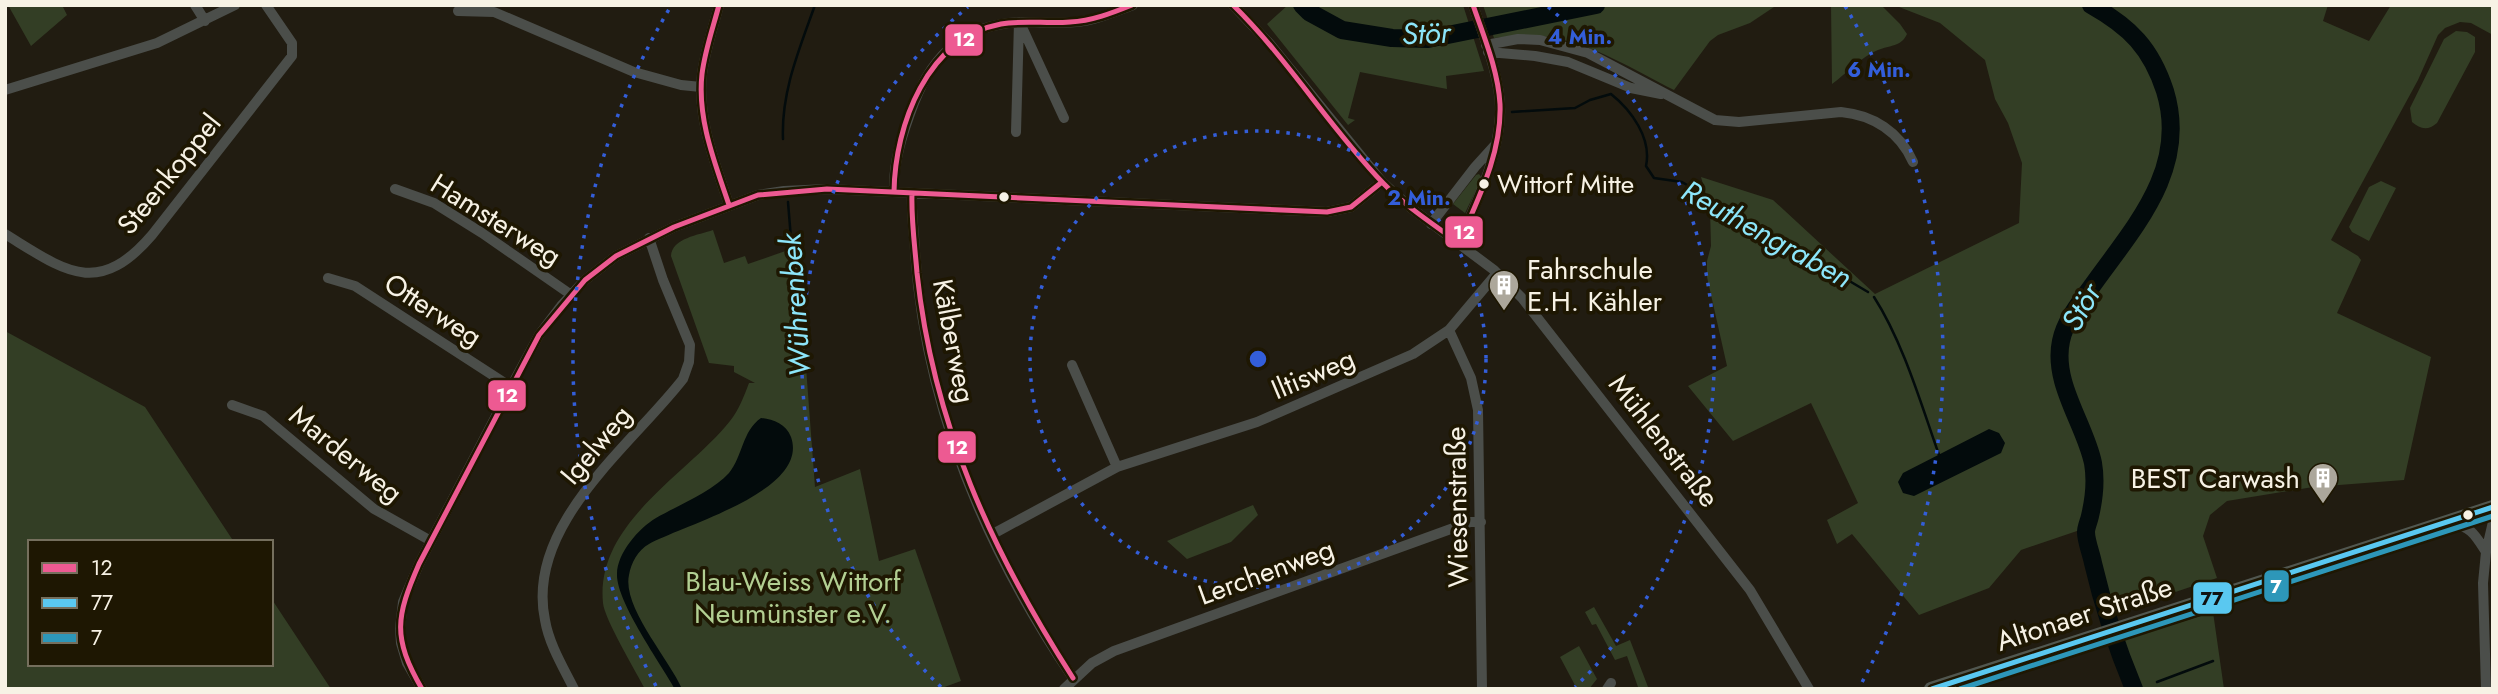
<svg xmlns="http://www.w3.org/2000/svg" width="2498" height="694" font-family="Jost,sans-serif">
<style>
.green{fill:#333e25}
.water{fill:#030b0c}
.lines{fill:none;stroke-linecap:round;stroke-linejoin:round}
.stream{stroke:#030b0c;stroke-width:2.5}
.river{stroke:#030b0c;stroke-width:18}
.minor{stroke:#4b4e4a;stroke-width:10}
.major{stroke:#515750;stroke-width:14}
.bus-1-casing{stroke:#1e1702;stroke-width:10}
.bus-2-casing{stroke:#1e1702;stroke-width:10}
.bus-3-casing{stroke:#1e1702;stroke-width:10}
.bus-1{stroke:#ed5a92;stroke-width:5}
.bus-2{stroke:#5ac8f0;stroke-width:5}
.bus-3{stroke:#2d97b9;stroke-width:5}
.ring{fill:none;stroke:#335ed9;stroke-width:3.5;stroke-dasharray:3.5 7}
.bus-dot{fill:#f7f2e5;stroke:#1e1702;stroke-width:2.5}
.labels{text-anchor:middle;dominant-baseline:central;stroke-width:7;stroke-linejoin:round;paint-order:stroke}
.bus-label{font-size:26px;fill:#f7f2e5;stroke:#1e1702;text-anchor:start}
.street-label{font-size:28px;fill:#f7f2e5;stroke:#1e1702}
.poi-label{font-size:28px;fill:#f7f2e5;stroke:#1e1702;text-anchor:start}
.park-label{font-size:28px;fill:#b2cf92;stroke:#1e1702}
.water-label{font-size:30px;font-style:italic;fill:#8ce5f9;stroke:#1e1702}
.centre{fill:#335ed9;stroke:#1e1702;stroke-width:3.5}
.ring-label{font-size:21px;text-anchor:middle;font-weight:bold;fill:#335ed9;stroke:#1e1702;stroke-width:7;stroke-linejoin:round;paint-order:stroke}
.line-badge{stroke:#1e1702;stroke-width:2.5}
.badge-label{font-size:19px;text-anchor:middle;font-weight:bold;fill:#fff}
.pale-badge-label{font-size:19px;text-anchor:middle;font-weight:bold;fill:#111}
</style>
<rect width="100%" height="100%" fill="#211c11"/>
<path class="green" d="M8,5h54l5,10 -36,31z
M1288,5h175l21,66 -38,5 1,13 -87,-17 -12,46 7,2 -7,5 -81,-101z
M1483,5h294l-27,18 -32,12 -8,6 -36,49c-40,-20 -80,-46 -125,-53 -18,-3 -37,-1 -55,1z
M1831,5h50l19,19 7,10c-6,13 -17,11 -29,16 -16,6 -32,24 -46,34z
M1894,5h434l-5,16 46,20 22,-36h102v30l-22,-12 -11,-1 -15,6 -7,7 -20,45 -87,160 27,16 3,4 -24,53 94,44 -27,123 -91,7 -86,14 -17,14 -7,21 14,42 -110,37 -21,-84h-9l-56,19 -32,38 -70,27 -67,-81 -15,10 -10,-24 31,-17 -47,-100 -78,38 -45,-55 39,-20 -20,-89v-16l4,-15 -1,-37 -9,-32 72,23 102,94 144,-71 3,-60 -14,-40 -13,-24 -10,-39 -45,-37z
M2456,31l11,1 8,5v15l-38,71c-9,8 -17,6 -25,-1l-2,-14 34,-69z
M1476,175l3,-1 3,4 -17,35 -12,-9z
M2381,181l15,7 -27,53 -17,-9 -3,-5 20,-40z
M713,230l11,33 21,-7 3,8 49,-17 18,240 45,-18 19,92 36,-12 46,132 -22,8h-294c-9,-17 -41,-71 -42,-86 -8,-80 84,-128 127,-182 9,-11 14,-25 19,-38h6l-21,-11v-6l-25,-3 -38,-107c1,-18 28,-21 42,-26z
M5,331l140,76 89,135h-204v122h241v-66l60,91h-326z
M1253,505l5,10 -27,27 -44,17 -20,-18z
M1594,607l22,39 14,-6 18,47h-10l-11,-31 -12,4 -19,-36 -4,1 -7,-13z
M2213,612l11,77h-97l-17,-45z
M1579,646l18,33 -8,10h-12l-17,-32z"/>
<path class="water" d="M761,418c12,1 25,6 30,19 19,54 -108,88 -142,107 -11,6 -18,19 -20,31 -7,32 40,84 53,114h-7c-14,-25 -59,-88 -58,-115 0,-21 22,-46 39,-56 21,-12 57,-27 73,-45 14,-17 13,-42 32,-55z
M1989,429l10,4 6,10 -4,10 -87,43 -11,-3 -5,-11 5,-9z"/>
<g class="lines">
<path class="stream" d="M1512,112l63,-4 15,-8 21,-6c20,16 41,44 35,72l8,12 28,4 186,110
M783,139c-2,-47 16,-89 32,-134
M788,202l14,171
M1874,297c29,45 47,107 65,158
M2157,682l56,-21"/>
<path class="river" d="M1302,5l7,7 33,18 50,8 36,1 168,-34
M2091,5c39,22 60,43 74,86 24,78 -31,136 -73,195 -12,16 -27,35 -31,55 -9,42 24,83 32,122 3,17 1,36 -3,53 -1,5 -4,11 -4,16 0,9 5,21 7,31 10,43 24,85 41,126"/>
<path class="minor" d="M195,5l10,16
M719,5c-6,23 -14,46 -17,69 -5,45 13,89 27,131
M1233,5l36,38 113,139 29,26 83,62 28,28 228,292 59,99
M458,11l36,1 140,60 47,13 20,2
M1021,25l43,93
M1486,45l32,-6 22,1 48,13 127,67 24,2 102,-10c32,3 59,20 72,50
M1488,52l47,4 33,6 63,26 30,6
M5,90l152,-47 78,-38
M1016,132l3,-110
M395,189l39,14 48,30 88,61
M894,192c-1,-31 9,-60 20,-89 20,-51 52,-79 108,-81 18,0 36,2 54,0 20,-2 38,-10 57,-17
M912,193c-1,19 2,39 3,58 10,155 72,300 158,427
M1431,224l44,-57 19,-21
M5,234c59,36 92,65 147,1l140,-179v-13l-26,-38
M1459,243c17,-41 39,-83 41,-128 2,-33 -16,-78 -27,-110
M328,278l27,8 156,101
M1449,330l22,48 7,32 4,279
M1072,365l45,102
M232,405l31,11 111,93 57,32
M2449,522c23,6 25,11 37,30
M991,535l126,-68 140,-45 156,-68 36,-24 48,-57
M422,689l-15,-26 -6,-20 -1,-15 3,-26 16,-38 92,-177 28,-52 22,-29 24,-26 31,-24 58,-29 84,-32 26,-4 43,-2 500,23 24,-5 31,-25
M574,689c-11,-22 -25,-45 -29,-69 -20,-95 86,-174 138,-241l6,-17 1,-17 -27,-65 -14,-42
M1064,689l28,-26 22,-12 356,-129h11
M1607,689l4,-6
M2486,689l-3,-106 3,-31 7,-30"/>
<path class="major" d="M1931,689l562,-182"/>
<g class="bus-1-casing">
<path id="bus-1" d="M719,5c-6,23 -14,45 -17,69 -5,45 13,89 27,131
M1233,5c56,55 96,122 150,178 22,23 50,41 76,60 19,-44 43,-90 41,-139 -2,-34 -16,-67 -27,-99
M894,192c1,-67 33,-154 107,-168 23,-4 46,0 69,-2 22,-1 42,-9 62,-17
M912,193c-1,27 3,54 5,80 16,151 75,279 156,405
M422,689c-30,-52 -26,-72 -3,-125l120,-229 46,-55 31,-24 58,-29 84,-32 69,-6 500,23 24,-5 31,-25"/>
</g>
<g class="bus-2-casing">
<path id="bus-2" d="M1932,689l561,-182"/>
</g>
<g class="bus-3-casing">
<path id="bus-3" d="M1960,689l533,-173"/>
</g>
<use href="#bus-1" class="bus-1"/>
<use href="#bus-2" class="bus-2"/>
<use href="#bus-3" class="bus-3"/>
</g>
<g class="ring">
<circle cx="1258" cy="359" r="228"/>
<path d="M941 687A456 456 0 0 1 968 7M1548 7A456 456 0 0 1 1575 687"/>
<path d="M656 686A685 685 0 0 1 671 6M1845 6A685 685 0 0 1 1860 686"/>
</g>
<defs>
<g id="building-pin" transform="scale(1.575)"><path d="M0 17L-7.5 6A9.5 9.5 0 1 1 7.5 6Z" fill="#aca79b" stroke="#1e1702"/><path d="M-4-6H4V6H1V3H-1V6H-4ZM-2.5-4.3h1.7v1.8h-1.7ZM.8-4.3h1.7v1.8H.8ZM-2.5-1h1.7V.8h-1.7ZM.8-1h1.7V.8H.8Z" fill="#fff"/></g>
</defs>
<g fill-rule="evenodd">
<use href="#building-pin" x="1504" y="285"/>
<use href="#building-pin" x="2323" y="478"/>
</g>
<g class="bus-dot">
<circle cx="1484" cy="184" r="6"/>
<circle cx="1004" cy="197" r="6"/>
<circle cx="2468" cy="515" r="6"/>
</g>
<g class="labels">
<g class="bus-label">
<text x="1497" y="184">Wittorf Mitte</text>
</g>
<g class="street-label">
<text transform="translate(169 174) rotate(-51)">Steenkoppel</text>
<text transform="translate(496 220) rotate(32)">Hamsterweg</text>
<text transform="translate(433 310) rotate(33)">Otterweg</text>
<text transform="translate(954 341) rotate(79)">Kälberweg</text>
<text transform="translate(1313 374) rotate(-23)">Iltisweg</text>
<text transform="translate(1664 441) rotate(52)">Mühlenstraße</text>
<text transform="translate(596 445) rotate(-50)">Igelweg</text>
<text transform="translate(346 454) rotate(39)">Marderweg</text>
<text transform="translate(1457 507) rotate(-91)">Wiesenstraße</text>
<text transform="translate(1266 572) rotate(-20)">Lerchenweg</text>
<text transform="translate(2084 614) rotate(-18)">Altonaer Straße</text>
</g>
<g class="poi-label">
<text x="1527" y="269">Fahrschule<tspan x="1527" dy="32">E.H. Kähler</tspan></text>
<text x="2300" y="478" text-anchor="end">BEST Carwash</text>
</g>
<g class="park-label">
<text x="793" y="581">Blau-Weiss Wittorf<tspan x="793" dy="32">Neumünster e.V.</tspan></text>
</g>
<g class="water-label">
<text transform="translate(1426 33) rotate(-2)">Stör</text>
<text transform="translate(1767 234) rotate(29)">Reuthengraben</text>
<text transform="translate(795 305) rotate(-94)">Wührenbek</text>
<text transform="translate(2081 307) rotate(-60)">Stör</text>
</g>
</g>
<circle cx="1258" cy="359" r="10" class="centre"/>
<g class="ring-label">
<text x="1580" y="44">4 Min.</text>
<text x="1879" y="77">6 Min.</text>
<text x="1419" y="205">2 Min.</text>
</g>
<g class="line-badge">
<rect x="944" y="23" width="40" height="34" rx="7" fill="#ed5a92"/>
<rect x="1444" y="215" width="40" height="34" rx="7" fill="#ed5a92"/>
<rect x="487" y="379" width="40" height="33" rx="7" fill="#ed5a92"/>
<rect x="937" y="430" width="40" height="34" rx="7" fill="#ed5a92"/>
<rect x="2263" y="569" width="27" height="34" rx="7" fill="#2d97b9"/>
<rect x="2192" y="581" width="41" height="34" rx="7" fill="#5ac8f0"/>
</g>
<g class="badge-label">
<text x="964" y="46">12</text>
<text x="1464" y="239">12</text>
<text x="507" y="402">12</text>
<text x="957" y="454">12</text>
<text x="2276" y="593">7</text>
</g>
<g class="pale-badge-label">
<text x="2212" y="605">77</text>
</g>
<rect width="2498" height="694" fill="none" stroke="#f7f2e5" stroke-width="14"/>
<rect x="28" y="540" width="245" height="126" fill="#1e1702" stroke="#756f5d" stroke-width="2"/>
<rect x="42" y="563" width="35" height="10" fill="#ed5a92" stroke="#756f5d" stroke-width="2"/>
<text x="91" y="575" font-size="21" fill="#f7f2e5">12</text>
<rect x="42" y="598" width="35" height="10" fill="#5ac8f0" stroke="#756f5d" stroke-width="2"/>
<text x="91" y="610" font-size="21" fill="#f7f2e5">77</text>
<rect x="42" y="633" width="35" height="10" fill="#2d97b9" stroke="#756f5d" stroke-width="2"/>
<text x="91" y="645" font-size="21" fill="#f7f2e5">7</text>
</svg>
